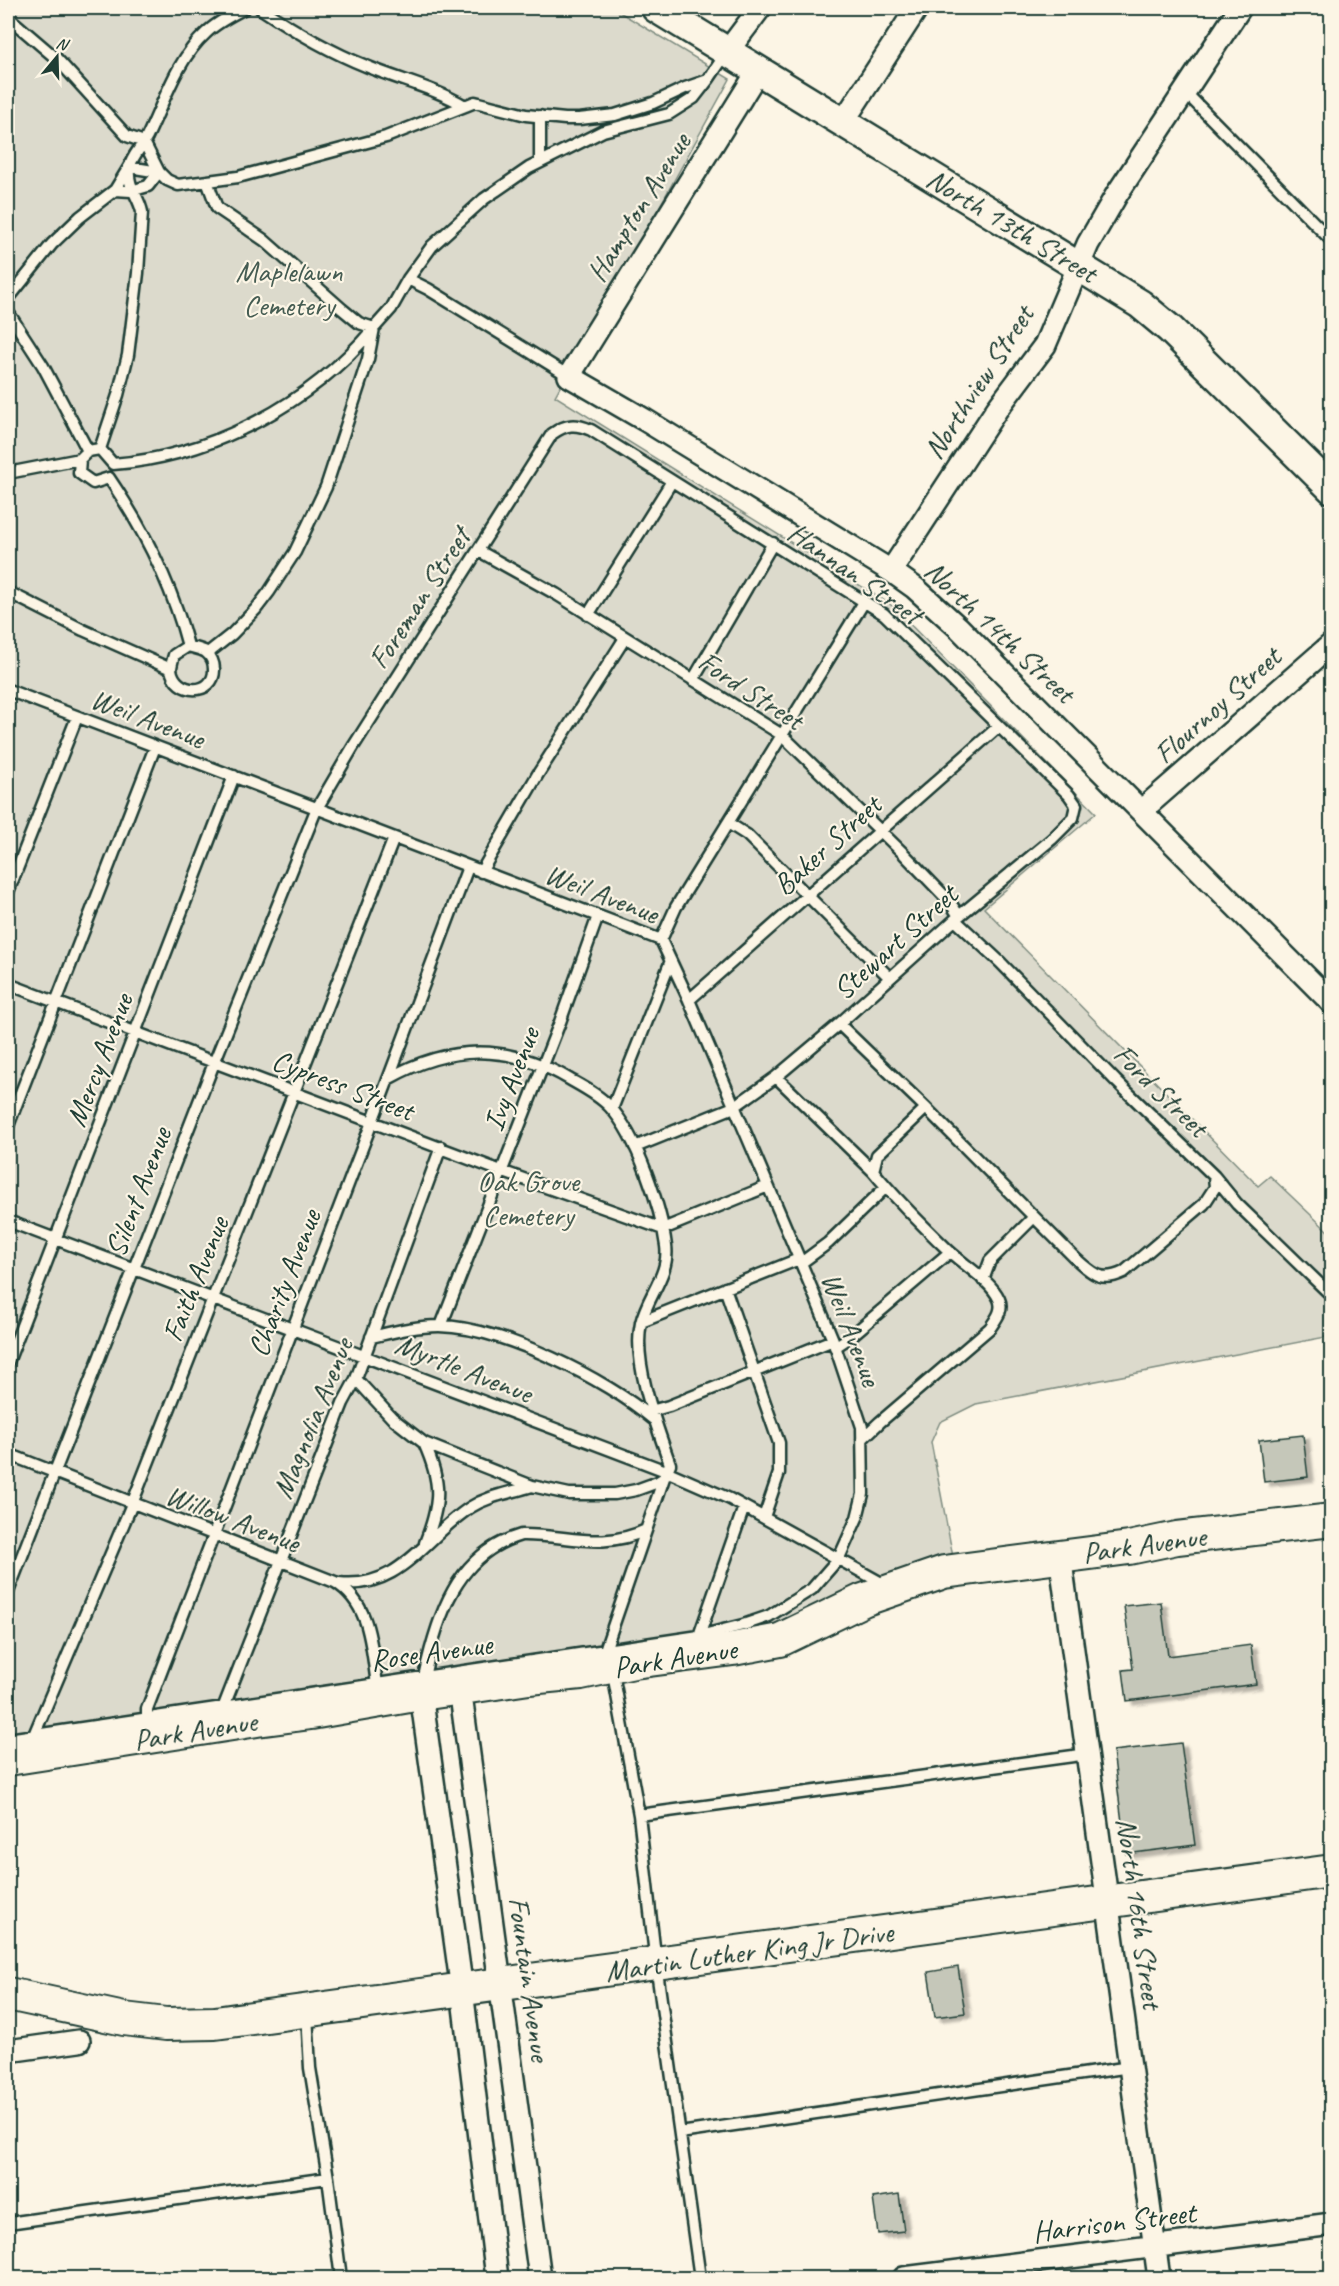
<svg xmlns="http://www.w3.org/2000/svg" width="1339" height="2286" font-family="Caveat,sans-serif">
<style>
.green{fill:#dcdacc;stroke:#7e8c80;stroke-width:1.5}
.building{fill:#c5c7b9;stroke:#1f3d34;stroke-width:1.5;filter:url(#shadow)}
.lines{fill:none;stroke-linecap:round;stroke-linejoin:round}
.lane-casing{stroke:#1f3d34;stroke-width:15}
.street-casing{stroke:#1f3d34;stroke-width:26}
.secondary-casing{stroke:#1f3d34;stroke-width:33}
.primary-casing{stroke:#1f3d34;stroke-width:36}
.lane{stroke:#fcf5e5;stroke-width:10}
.street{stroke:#fcf5e5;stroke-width:21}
.secondary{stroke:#fcf5e5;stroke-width:28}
.primary{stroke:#fcf5e5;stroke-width:32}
.labels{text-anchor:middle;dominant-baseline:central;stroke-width:4.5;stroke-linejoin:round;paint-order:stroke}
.street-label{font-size:30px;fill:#1f3d34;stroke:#fcf5e5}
.park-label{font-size:30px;fill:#455c52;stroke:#fcf5e5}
</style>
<defs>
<filter id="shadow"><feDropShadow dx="6" dy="4" stdDeviation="1.5" flood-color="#0004"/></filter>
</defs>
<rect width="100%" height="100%" fill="#fcf5e5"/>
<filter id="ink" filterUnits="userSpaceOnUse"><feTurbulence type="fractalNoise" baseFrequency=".0167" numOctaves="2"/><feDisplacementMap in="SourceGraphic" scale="12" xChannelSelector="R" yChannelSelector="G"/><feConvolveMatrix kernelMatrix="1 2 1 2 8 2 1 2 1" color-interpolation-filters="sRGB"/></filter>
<g filter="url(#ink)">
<path class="green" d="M8,8h605l117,71 -175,317 335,208 206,209 -112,95 274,278 12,-10 61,58v102l-355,68 -36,18 -9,20 22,115 -58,14 -34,13 -47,26 -80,28 -726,111z"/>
<path class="building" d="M1303,1435l5,42 -44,5 -5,-42z
M1161,1602l7,54 83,-11 5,39 -129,17 -4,-31 10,-1 -9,-63z
M1181,1743l14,102 -69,9 -13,-103z
M958,1967l7,46 -30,4 -7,-45z
M899,2194l5,37 -26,3 -5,-36z"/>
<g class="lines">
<g class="lane-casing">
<path id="lane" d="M260,8c33,22 68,43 106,58 33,14 69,22 99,40l10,-4 51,13 39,4h14l36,-4 38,-12 32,-15 23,-8 19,-28
M8,17l49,42 70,77 17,6 15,30
M1185,92l147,149
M540,162v-46
M115,190l14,-23 30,5 8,8 11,5 60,-8 148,-40 79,-31
M408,279l20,10 141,87
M8,299l44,-55 28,-27 35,-27 16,1 17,-5 11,-14
M8,312l35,54 45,85
M100,449l18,-54 10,-40 10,-82 4,-61c-3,-16 -15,-25 -13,-43 1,-10 13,-23 18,-32 17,-35 30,-78 59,-104 11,-11 26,-18 39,-25
M80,459l-1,14 14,10 16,-5
M8,473l72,-14 8,-8 12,-2 13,15c100,-8 197,-60 261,-136l-15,-5 -17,-14 -78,-69 -47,-32 -10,-27
M109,478c36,53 63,107 79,168 6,2 13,3 18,6 5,4 8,11 8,17 1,27 -39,27 -43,0 0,-4 2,-10 3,-14l14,-9
M479,551l77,43 226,141 122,119 45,47 10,15
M8,592l75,38 88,39
M588,615l84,-134
M208,653l24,-19 24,-25 13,-17 26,-40 31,-65 42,-128 6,-31 17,-19 17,-30 24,-33 52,-47 45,-31 74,-37 66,-17 25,-16 14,-18
M693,680l80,-137
M8,690l653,250 28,60 112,263 32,77 29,87 1,67 -6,24 -18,40 -27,31 -43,27 -26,9 -44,11 -691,103
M728,823l19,12 143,143
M481,872l57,-98 87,-136
M8,892l69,-175
M955,920l45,42 116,119 98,95 23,28 95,92
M661,940l15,-33 188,-305
M8,984l493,187 162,58
M689,1000l309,-273
M839,1024l87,84 150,151c17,15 25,24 48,13l80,-68 11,-17 -1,-11
M776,1077l97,94c23,28 50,55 76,80 15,14 42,30 50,48 5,11 -3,20 -9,29l-110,94 -18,17
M612,1109l58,-146
M8,1126l147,-379
M873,1171l4,-16 49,-47
M8,1221l658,250 64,28 157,87
M663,1229l105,-43
M801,1263l27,-20 58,-56
M983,1280l7,-19 44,-44
M725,1288l54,155v30l-15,44
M641,1322l158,-63
M441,1326l119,-304 38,-106
M371,1337c22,-5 45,-11 68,-11 63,1 167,53 214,93
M835,1347l15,-10 100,-85
M8,1362l226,-586
M356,1379l36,39 32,25 108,43 37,8h46l21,-4 22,-8 6,-4 6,-14c-13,-37 -38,-102 -29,-141 6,-27 29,-49 25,-77 -5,-39 -29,-110 -56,-139 -11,-12 -27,-20 -41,-28 -61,-36 -120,-35 -181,0
M651,1411l18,-5 164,-66
M424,1443c18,40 17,60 1,100
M8,1454l327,128c36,22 36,64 42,102
M339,1583c62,7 86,-47 132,-76 19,-12 40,-14 61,-21
M8,1592l206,-529 102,-253 37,-63 199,-313c14,-10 23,-11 39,-4l293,184 185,181 7,10 -3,13 -21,21 -93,77 -120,108 -63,53 -42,30 -99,40
M699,1636l45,-129
M605,1650l59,-172
M612,1668l27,147 17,149 44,314
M424,1677c13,-60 32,-123 97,-142 45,-1 80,16 125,-5
M224,1706l119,-303 13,-24 85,-232
M147,1718v-9l225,-587 96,-255
M34,1735l98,-231 262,-666
M639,1815l449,-61
M307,2014l3,54 18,110 13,100
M680,2133l450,-66
M8,2223l320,-45"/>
</g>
<g class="street-casing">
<path id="street" d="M727,52l33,-44
M758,71l-189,305 76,44 246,151 24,17 43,39 374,376
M843,122l74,-114
M891,571l106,-162 48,-64 43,-101 29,-50 123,-186
M1142,810l190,-166
M1060,1555l99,723
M460,1688l80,590
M421,1694l41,296 35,288
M8,2051l71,-10
M904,2278l428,-54"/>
</g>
<g class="secondary-casing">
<path id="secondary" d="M656,8l484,296 30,25 162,160"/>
</g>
<g class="primary-casing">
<path id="primary" d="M8,1759l249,-39 54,-7 110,-19 108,-16 52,-5 53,-11 99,-13 47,-9 83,-40 81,-28 185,-24 48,-10 155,-18
M8,1994l116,25 42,5 49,-1 1117,-152"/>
</g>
<use href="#lane" class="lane"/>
<use href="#street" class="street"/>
<use href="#secondary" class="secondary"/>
<use href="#primary" class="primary"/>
</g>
</g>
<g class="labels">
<g class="street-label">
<text transform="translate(638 207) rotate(-58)">Hampton Avenue</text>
<text transform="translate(1012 225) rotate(31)">North 13th Street</text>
<text transform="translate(978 382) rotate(-57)">Northview Street</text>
<text transform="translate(855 573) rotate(35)">Hannan Street</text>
<text transform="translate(419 598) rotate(-57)">Foreman Street</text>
<text transform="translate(1000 631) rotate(43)">North 14th Street</text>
<text transform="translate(751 690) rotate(33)">Ford Street</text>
<text transform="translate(1217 705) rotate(-42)">Flournoy Street</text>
<text transform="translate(148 718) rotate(21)">Weil Avenue</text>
<text transform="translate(827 845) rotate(-42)">Baker Street</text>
<text transform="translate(602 893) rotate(21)">Weil Avenue</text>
<text transform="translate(895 942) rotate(-42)">Stewart Street</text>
<text transform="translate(99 1060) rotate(-69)">Mercy Avenue</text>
<text transform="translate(511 1079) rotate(-69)">Ivy Avenue</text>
<text transform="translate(343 1085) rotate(21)">Cypress Street</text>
<text transform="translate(1161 1090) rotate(44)">Ford Street</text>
<text transform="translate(138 1192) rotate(-69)">Silent Avenue</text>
<text transform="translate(195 1279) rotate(-68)">Faith Avenue</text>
<text transform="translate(284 1283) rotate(-69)">Charity Avenue</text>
<text transform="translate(852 1329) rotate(69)">Weil Avenue</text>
<text transform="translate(464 1368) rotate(21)">Myrtle Avenue</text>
<text transform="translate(312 1418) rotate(-68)">Magnolia Avenue</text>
<text transform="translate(233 1518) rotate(21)">Willow Avenue</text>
<text transform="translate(1144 1544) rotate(-8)">Park Avenue</text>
<text transform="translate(431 1652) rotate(-8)">Rose Avenue</text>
<text transform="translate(675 1658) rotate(-9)">Park Avenue</text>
<text transform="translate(195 1730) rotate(-9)">Park Avenue</text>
<text transform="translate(1140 1913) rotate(82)">North 16th Street</text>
<text transform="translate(749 1951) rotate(-8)">Martin Luther King Jr Drive</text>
<text transform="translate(530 1979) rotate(82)">Fountain Avenue</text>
<text transform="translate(1114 2222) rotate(-7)">Harrison Street</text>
</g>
<g class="park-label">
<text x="289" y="271">Maplelawn<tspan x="289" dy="34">Cemetery</tspan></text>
<text x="528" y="1181">Oak Grove<tspan x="528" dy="34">Cemetery</tspan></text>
</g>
</g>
<rect width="1339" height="2286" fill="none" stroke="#fcf5e5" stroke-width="30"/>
<rect x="15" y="15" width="1309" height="2256" fill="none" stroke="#1f3d34" stroke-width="2" filter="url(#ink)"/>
<g transform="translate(57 57) rotate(19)" stroke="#fcf5e5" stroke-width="4.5" paint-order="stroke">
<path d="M0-4.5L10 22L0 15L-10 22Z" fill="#1f3d34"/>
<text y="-9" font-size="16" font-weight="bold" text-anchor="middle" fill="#1f3d34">N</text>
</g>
</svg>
